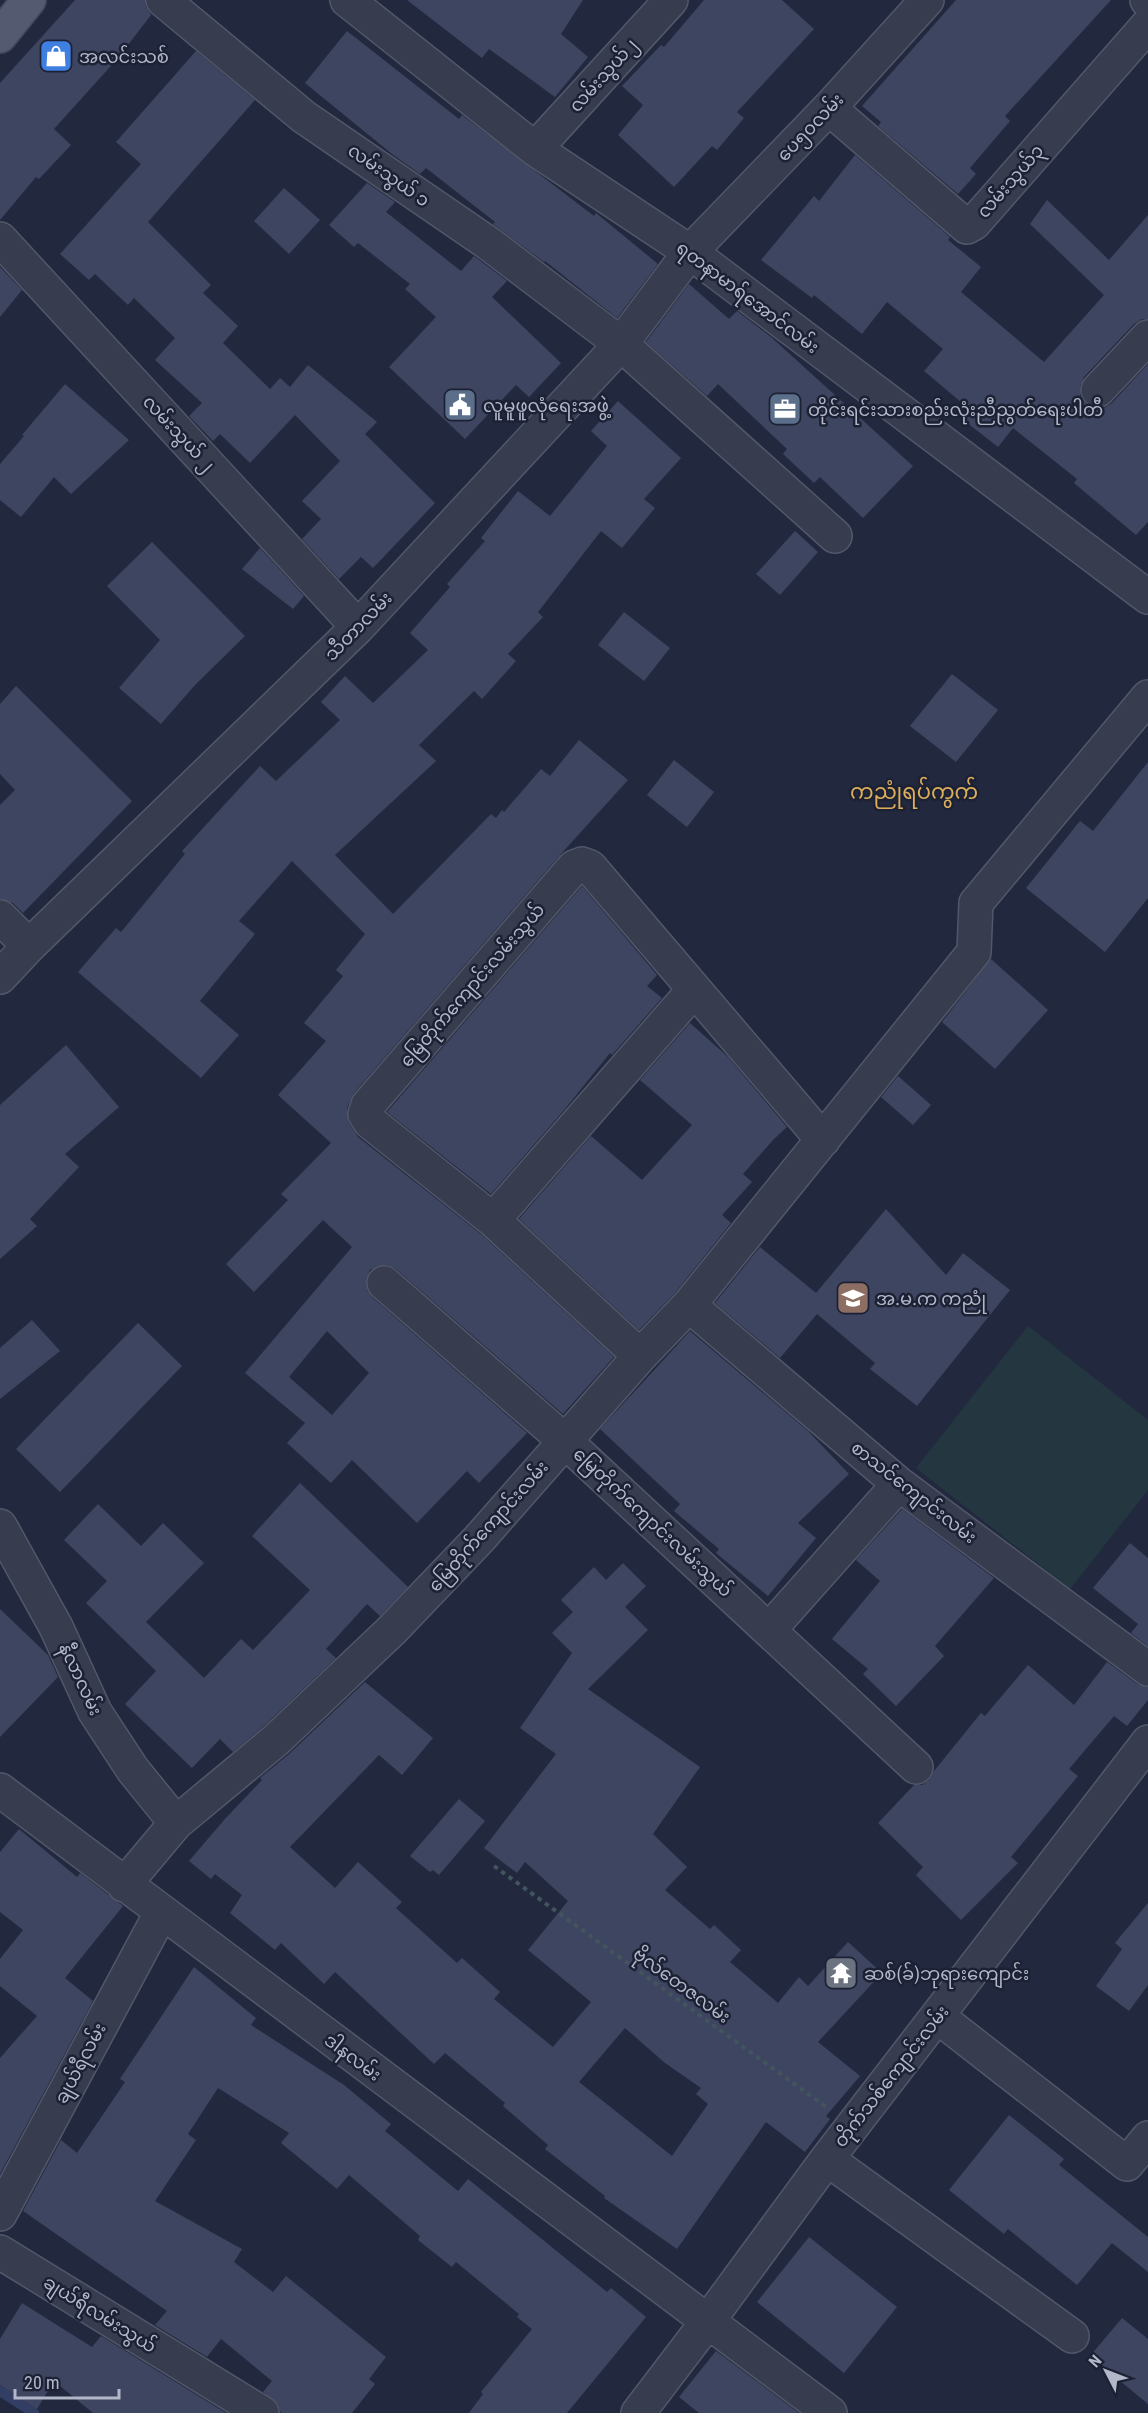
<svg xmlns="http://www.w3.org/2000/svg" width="1148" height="2413" font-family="'Roboto Condensed','Noto Sans Myanmar',sans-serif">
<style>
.green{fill:#243740}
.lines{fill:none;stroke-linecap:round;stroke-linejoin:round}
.stream{stroke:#333e65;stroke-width:10}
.building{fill:#3e4560;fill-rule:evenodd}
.minor-casing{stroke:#52576a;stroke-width:36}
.major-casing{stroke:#404558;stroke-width:36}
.path{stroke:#42545d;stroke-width:4;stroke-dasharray:4.5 4.5;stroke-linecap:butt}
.minor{stroke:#373c4f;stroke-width:33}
.major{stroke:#545a6f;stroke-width:33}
.labels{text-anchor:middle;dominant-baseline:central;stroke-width:5;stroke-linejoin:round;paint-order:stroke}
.poi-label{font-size:18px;fill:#b3b7ca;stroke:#1c2134;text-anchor:start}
.street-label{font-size:18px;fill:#b3b7ca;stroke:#1c2134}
.quarter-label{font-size:21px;fill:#dcae5c;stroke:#1c2134}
</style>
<rect width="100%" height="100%" fill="#22293f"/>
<path class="green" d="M1028,1326l120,94v70l-78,99 -154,-121z"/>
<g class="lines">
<path class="stream" d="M0,2391l34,22"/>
</g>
<path class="building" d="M75,0h70l1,7 5,8 -33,43 -64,71 17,16 -32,34 -3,-2 -36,43v-137z
M407,0h176l-22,34 27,23 -33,40 -66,-48 -7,9z
M704,0h78l32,29 -77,83 7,6 -27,32 -5,-4 -38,41 -56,-52 25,-30 -21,-19 39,-41 3,2z
M956,0h155l-106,116 5,5 -40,47 6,6 -18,20 -80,-68 3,-4 -19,-16z
M347,31l112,88 3,-4 132,101 2,-3 62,51 -41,54 -72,-57 -1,1 -51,-38 2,-2 -69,-54 -6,6 -28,-20 -87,-71z
M196,51l59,49 -107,122 63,63 -8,8 35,33 -15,17 47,46 10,-11 10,9 18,-22 69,57 -12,12 70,69 -62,65 -12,-11 -22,22 -37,-40 19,-20 -19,-18 38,-40 -45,-46 -45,48 -30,-29 -7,7 -24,-25 13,-13 -47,-43 20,-22 -41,-40 -6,7 -33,-31 -6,6 -29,-26 81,-90 -25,-22z
M855,155l95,82 -2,3 33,27 -20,25 83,70 60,-67 -74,-71 17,-24 62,60 39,-45v104h-6l-8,5 -50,53 -4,9v10l6,8 8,4h10l8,-5 36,-39v158l-12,13 -62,-52 3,-4 -64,-51 -15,19 -37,-29 7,-10 -44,-37 19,-22 -56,-47 -25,32 -48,-39 -2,3 -51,-38 53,-64 5,5z
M367,183l28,19 -9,10 75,59 13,-15 33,25 -15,16 69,66 -32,34 -13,-12 -51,54 -76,-72 47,-50 -31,-28 5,-5 -52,-41 -4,4 -25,-22z
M284,188l36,32 -31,34 -35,-33z
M0,267l22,23 -22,27z
M689,284l40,35 8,-8 34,26 142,129 -50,52 -43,-41 -6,6 -31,-29 4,-5 -69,-65 -11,12 -61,-54z
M65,384l64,56 -58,54 -17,-17 -33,40 -21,-17v-36l24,-28 -2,-1z
M618,401l63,57 -37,41 11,9 -33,40 -21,-17 -63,81 5,5 -35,37 8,7 -34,38 -8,-8 -55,54 17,16 -101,94 58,59 98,-100 5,4 6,-8 2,2 37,-43 9,7 29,-36 49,40 -68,75 -206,238 -7,15 2,15 9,14 123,97 133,123 -51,57 -167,-145 -9,-4 -10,1 -7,4 -4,10 1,10 5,7 155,136 -48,50 -12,-12 -50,52 -65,-63 -21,23 -44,-40 18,-20 -60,-50 107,-126 -29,-27 -69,72 -28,-28 62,-64 -7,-6 50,-51 -53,-48 48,-54 -22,-18 39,-47 -7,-6 29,-36 -73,-73 -53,60 16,13 -55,67 39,34 -38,43 -123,-106 38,-44 5,4 64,-78 -3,-3 78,-85 16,15 64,-61 -19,-18 24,-26 28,27 55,-53 -18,-17 40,-46 -3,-3 38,-43 -4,-3 37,-47 32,25 57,-70 -16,-15zM327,1331l42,42 -37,42 -43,-38z
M795,531l23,21 -38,43 -24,-21z
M152,542l93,94 -50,49 -34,39 -42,-36 41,-48 -53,-54z
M260,548l44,48 -11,13 -51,-40z
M624,612l46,36 -26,33 -46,-36z
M952,674l46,36 -42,52 -46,-36z
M16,686l116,115 -109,112 -10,-10 -13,-4v-94l15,-15 -15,-16v-70z
M674,760l40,32 -27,35 -40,-32z
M1148,762v136l-43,54 -79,-64 54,-67 13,10z
M582,886l75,89 -10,11 15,12 -50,57 -2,-2 -45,56 -74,85 -104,-82z
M991,959l57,51 -53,59 -53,-47z
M690,1023l37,33 60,71 -13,12 -31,35 9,8 -30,33 9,8 -56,70 -36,37 -120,-111 72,-83 51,44 50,-55 -52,-45z
M66,1045l53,62 -54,47 14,13 -49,52 7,7 -37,33v-154z
M898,1076l33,29 -18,20 -32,-28z
M886,1209l60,66 17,-22 47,37 -93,116 -47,-37 5,-6 -58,-49 -37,44 -65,-55 45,-56 56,46z
M32,1320l28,31 -60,48v-51z
M138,1323l44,43 -122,126 -44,-43z
M690,1331l118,100 41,43 -51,49 18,15 -48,58 -52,-43 3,-4 -45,-38 6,-7 -80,-75z
M300,1483l108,104 -28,29 -13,-12 -41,45 10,9 -72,68 -31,26 -13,-13 -28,29 -67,-64 31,-33 -70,-68 21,-22 -43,-41 34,-36 43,42 22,-23 41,40 -58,59 58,56 37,-39 12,11 57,-60 -58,-54z
M902,1509l92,69 -59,68 9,10 -48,50 -33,-32 5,-5 -36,-30 48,-58 -24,-21z
M1130,1543l18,15v88l-17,-13 7,-9 -45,-36z
M623,1563l23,23 -21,21 23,23 -60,59 112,78 -47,67 34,33 -22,23 45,39 4,-4 27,25 -11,12 48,41 21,-26 9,9 40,-44 34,31 -64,69 42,34 -34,40 4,3 -25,33 -39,-30 -89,127 -73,-51 1,-2 -60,-47 3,-4 -45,-39 2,-3 -60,-50 -11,11 -99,-92 -11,12 -43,-41 -6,7 -45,-37 12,-18 -27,-21 -4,5 -22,-18 35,-41 38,-40 -2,-2 29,-24 76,-72 68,56 -31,37 -23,-20 -89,92 45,41 23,-26 44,40 -6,6 61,55 5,-5 38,34 -6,7 59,48 38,-45 -63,-52 40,-49 -43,-39 -8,11 -33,-25 72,-94 -36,-26 52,-75 -20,-20 21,-21 -12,-12 33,-33 12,13zM625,2028l40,35 36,25 -5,6 12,10 -36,52 -93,-74z
M0,1609l48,46 10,22 -58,60z
M1107,1662l30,22 11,3v13l-21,26 -13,-10 -45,53 9,7 -67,81 7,6 -57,57 -45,-45 7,-8 -45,-44 36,-38h8l7,-5 5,-9 47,-58 4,3 43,-51 46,40z
M459,1799l26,22 -46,54 -6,-5 -3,2 -20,-16z
M19,1829l58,48 3,-4 43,33 -58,72 28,23 -93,173v-116l37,-42 -37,-30v-27l23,-29 -23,-18v-60z
M1148,1903v82l-19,26 -33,-25 26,-37 -7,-6z
M194,1967l62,51 -5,7 93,60 47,39 -6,7 73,60 10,-12 139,113 4,-4 35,29 -79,96h-98l14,-19 -2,-2 51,-63 -15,-12 2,-3 -63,-52 -4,5 -34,-27 2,-4 -71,-61 -12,14 -56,-46 8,-10 -71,-45 -30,46 8,6 -41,61 87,48 -8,13 39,30 13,-16 100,81 -17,22 6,5 -23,29h-71l-3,-9 -15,-12 9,-11 -51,-42 -14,18 -52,-32 12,-14 -144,-100 38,-71 16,13 48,-71 -5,-3z
M1009,2115l55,44 -5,6 89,72v35l-36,-29 -35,42 -69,-56 -4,5 -55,-44z
M809,2237l88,70 -53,66 -87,-71z
M22,2303l70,44 9,-11 125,77h-133l-39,-32 -17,28 -37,-24v-46z
M1122,2318l26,21v65l-58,-48z
M716,2351l83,62h-100l-20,-16z"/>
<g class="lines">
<g class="minor-casing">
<path id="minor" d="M163,0l141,117 184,126 133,101 214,192
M347,0l188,149 155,103 458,345
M1147,0h1
M829,108l138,119 7,-4 174,-198
M535,149l136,-149
M0,239l358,388
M1098,390l50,-53
M0,917l29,29
M0,977l29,-31 329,-319 263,-283 69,-92 139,-144 98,-108
M493,1220l201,-230
M384,1283l181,158 351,326
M689,1305l210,179 249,185
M640,1356l-147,-136 -123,-98 -5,-8 3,-9 206,-238 8,-3 8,3 233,273
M0,1526l56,101 39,85 38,58 43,53
M769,1630l130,-146
M0,1790l830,623
M124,1885l52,-62 100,-83 115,-109 88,-92 161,-183 49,-51 285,-353 2,-49 172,-206
M937,2016l190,148 21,-26
M827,2159l245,177
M0,2214l161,-301
M0,2252l262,161
M638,2413l70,-92 119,-162 321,-417"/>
</g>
<g class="major-casing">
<path id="major" d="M0,36l29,-36"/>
</g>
<path class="path" d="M494,1866l332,241"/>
<use href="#minor" class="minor"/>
<use href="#major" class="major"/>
</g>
<defs>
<g id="shop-square" transform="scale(1.725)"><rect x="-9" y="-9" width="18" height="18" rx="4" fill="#3f7fe0" stroke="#1c2134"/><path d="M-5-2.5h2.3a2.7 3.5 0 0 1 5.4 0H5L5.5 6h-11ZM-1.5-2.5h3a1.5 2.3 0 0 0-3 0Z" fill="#fff"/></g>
<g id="civic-square" transform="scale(1.725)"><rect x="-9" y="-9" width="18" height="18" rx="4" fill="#5c6f8a" stroke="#1c2134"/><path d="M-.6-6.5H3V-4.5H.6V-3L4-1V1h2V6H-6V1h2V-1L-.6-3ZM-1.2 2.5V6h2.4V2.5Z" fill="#fff"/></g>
<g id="office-square" transform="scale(1.725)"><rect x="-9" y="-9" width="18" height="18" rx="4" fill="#5c6f8a" stroke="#1c2134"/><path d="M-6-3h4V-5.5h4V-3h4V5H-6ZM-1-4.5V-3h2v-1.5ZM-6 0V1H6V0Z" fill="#fff"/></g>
<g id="school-square" transform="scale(1.725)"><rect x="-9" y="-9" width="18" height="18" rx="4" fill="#8d6e63" stroke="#1c2134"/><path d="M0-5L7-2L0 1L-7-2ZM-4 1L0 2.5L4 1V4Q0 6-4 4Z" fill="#fff"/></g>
<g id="temple-square" transform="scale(1.725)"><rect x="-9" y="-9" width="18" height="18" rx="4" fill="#6b7280" stroke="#1c2134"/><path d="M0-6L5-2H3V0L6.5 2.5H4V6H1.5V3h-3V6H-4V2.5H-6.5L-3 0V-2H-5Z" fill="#fff"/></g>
</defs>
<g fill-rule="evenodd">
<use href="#shop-square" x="56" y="56"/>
<use href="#civic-square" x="460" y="405"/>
<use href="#office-square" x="785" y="409"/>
<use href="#school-square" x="853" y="1298"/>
<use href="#temple-square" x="841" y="1973"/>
</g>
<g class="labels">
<g class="poi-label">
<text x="79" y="56">အလင်းသစ်</text>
<text x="483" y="405">လူမူဖူလုံရေးအဖွဲ့</text>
<text x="808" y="409">တိုင်းရင်းသားစည်းလုံးညီညွတ်ရေးပါတီ</text>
<text x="876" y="1298">အ.မ.က ကညုံ</text>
<text x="864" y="1973">ဆစ်(ခ်)ဘုရားကျောင်း</text>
</g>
<g class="street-label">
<text transform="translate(603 75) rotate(-48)">လမ်းသွယ်၂</text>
<text transform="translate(810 127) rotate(-46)">ပေ၅၀လမ်း</text>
<text transform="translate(389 175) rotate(35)">လမ်းသွယ် ၁</text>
<text transform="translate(1010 181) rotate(-49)">လမ်းသွယ်၃</text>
<text transform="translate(748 297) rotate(37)">ရတနာမာရ်အောင်လမ်း</text>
<text transform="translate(179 433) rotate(47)">လမ်းသွယ် ၂</text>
<text transform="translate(358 626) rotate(-46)">သီတာလမ်း</text>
<text transform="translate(472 985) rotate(-49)">မြေတိုက်ကျောင်းလမ်းသွယ်</text>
<text transform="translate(914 1492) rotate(38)">စာသင်ကျောင်းလမ်း</text>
<text transform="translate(653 1522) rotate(43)">မြေတိုက်ကျောင်းလမ်းသွယ်</text>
<text transform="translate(488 1526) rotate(-48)">မြေတိုက်ကျောင်းလမ်း</text>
<text transform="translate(81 1679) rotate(65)">နီလာလမ်း</text>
<text transform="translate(682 1985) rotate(36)">ဗိုလ်တေဇလမ်း</text>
<text transform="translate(353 2057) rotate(37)">ဒါနလမ်း</text>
<text transform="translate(80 2063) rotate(-62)">ချယ်ရီလမ်း</text>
<text transform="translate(891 2076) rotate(-52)">တိုက်သစ်ကျောင်းလမ်း</text>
<text transform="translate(100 2314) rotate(32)">ချယ်ရီလမ်းသွယ်</text>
</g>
<g class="quarter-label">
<text x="914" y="792">ကညုံရပ်ကွက်</text>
</g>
</g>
<g transform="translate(1106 2371) rotate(312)" stroke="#1c2134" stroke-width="4.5" paint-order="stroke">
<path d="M0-4.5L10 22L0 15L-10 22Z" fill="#b3b7ca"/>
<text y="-9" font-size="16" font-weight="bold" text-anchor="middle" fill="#b3b7ca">N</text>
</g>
<path d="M15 2389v9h104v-9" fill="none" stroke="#b3b7ca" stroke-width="3"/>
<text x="24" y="2389" font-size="18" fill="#b3b7ca" stroke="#1c2134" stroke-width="4.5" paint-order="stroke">20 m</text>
</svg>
